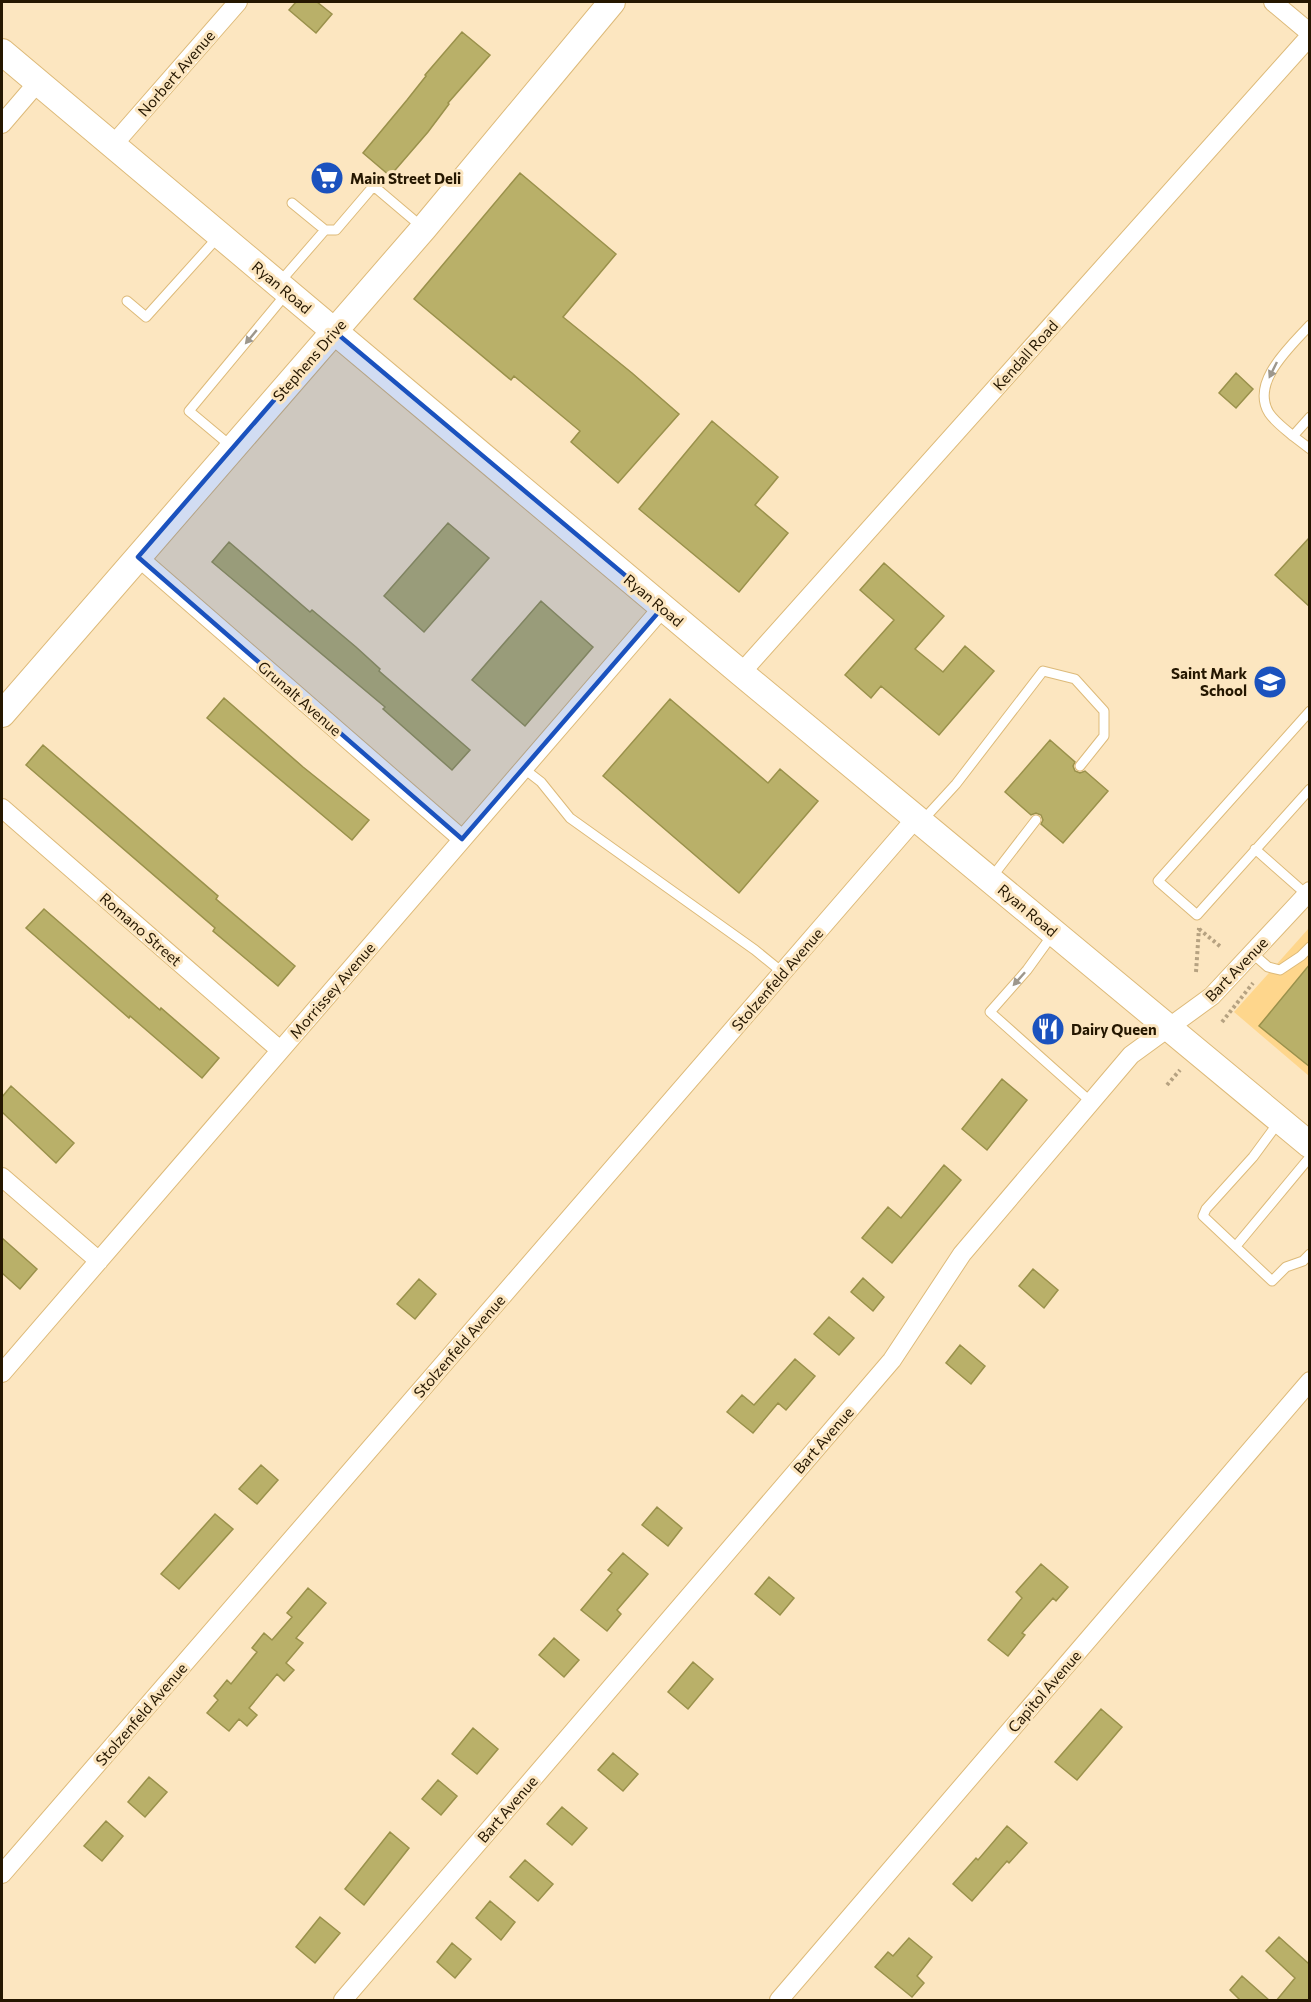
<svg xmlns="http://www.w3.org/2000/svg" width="1311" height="2002" font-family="Commissioner,sans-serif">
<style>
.built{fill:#fed68c}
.building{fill:#b9b069;stroke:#9a914b;stroke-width:1.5}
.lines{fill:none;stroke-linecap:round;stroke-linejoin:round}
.lane-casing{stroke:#ddba79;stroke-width:11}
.street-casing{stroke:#ddba79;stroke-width:20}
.secondary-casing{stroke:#ddba79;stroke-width:28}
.path{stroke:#b6a281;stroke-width:4;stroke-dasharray:3 3;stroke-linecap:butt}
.lane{stroke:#fff;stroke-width:9}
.street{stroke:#fff;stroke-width:18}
.secondary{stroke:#fff;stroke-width:26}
.oneway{fill:#9d978c}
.marked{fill:#1b52be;fill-opacity:0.2;stroke:#1b52be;stroke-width:4.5;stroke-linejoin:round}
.labels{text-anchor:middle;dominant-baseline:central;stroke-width:6;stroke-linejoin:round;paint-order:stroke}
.street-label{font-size:15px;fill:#251700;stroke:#fce6c0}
.poi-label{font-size:15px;font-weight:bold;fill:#251700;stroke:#fce6c0;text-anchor:start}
</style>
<rect width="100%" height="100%" fill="#fce6c0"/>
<path class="built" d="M1309,928v148l-75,-64z"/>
<path class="building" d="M296,2h21l15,12 -16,19 -27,-23z
M462,32l28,23 -42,48 1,1 -21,28 -38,44 -27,-23 44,-53 19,-24 -1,-1z
M520,173l96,81 -53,63 69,56 47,41 -61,69 -47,-41 9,-11 -66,-55 -3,4 -97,-81z
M1236,373l17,16 -17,19 -17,-15z
M712,421l66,56 -23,28 33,28 -49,59 -100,-83z
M448,523l41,35 -65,74 -40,-36z
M1310,537v70l-35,-32z
M229,542l81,70 2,-2 44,37 24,22 -1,2 91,79 -18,20 -69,-61 2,-2 -173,-145z
M884,563l60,53 -29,33 28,23 22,-26 29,25 -55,64 -58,-49 -10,12 -26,-23 49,-55 -34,-30z
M541,601l52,46 -68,79 -53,-46z
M224,698l79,69 66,53 -17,20 -145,-122z
M670,699l98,84 12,-14 38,32 -79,92 -136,-117z
M1050,740l25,22 -2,4 2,5 5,2 5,-2 23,20 -45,52 -22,-19 2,-4 -2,-5 -5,-2 -5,2 -26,-23z
M43,745l175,151 -2,3 79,67 -17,20 -65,-55 2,-3 -189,-163z
M44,909l116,101 1,-2 58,50 -17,20 -72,-62 -1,2 -103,-90z
M1310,964v103l-51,-41z
M1002,1079l25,21 -40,50 -25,-21z
M11,1086l63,57 -18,20 -54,-51v-15z
M944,1165l17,15 -69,83 -30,-25 26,-31 13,11z
M2,1238l35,31 -17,20 -18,-16z
M1033,1269l25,21 -14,18 -25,-22z
M863,1278l21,19 -11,14 -22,-19z
M419,1279l17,15 -21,25 -18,-15z
M829,1317l25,21 -15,17 -25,-21z
M960,1345l25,21 -14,18 -25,-21z
M795,1359l20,17 -29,34 -8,-7 -25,30 -26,-21 15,-17 12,10z
M261,1465l17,15 -21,24 -18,-15z
M657,1507l25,21 -14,18 -26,-21z
M215,1514l18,15 -54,60 -18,-15z
M623,1553l25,21 -31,36 4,4 -14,17 -26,-21 31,-37 -4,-3z
M1041,1564l27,23 -12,14 -3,-3 -31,35 3,2 -17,21 -20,-16 34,-42 -6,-6z
M769,1577l25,21 -14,17 -25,-21z
M308,1588l18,15 -30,35 7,5 -17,20 8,7 -10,11 -7,-7 -28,34 8,7 -10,11 -8,-7 -10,12 -22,-18 11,-13 -4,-4 13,-16 4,4 26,-32 -5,-4 12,-15 8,7 20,-23 -5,-4z
M554,1638l25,22 -15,17 -25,-22z
M693,1662l20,17 -25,30 -20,-17z
M1101,1709l21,18 -45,53 -22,-18z
M473,1728l25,21 -21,25 -25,-20z
M613,1753l25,21 -15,17 -25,-21z
M149,1777l18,15 -22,25 -17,-15z
M438,1780l19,16 -16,19 -19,-16z
M562,1807l25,21 -15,17 -25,-21z
M106,1821l17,15 -21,25 -18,-15z
M1007,1826l20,17 -18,20 -2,-2 -35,40 -19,-17 23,-26 2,2z
M390,1832l19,16 -45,57 -19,-16z
M525,1860l28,24 -15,17 -28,-24z
M490,1901l25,21 -14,18 -25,-22z
M320,1917l20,16 -25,30 -19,-16z
M1279,1937l29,26 2,-2v40h-34l19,-23 -29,-27z
M909,1938l23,19 -15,19 7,7 -12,14 -37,-30 13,-15 5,4z
M452,1943l19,16 -16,19 -18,-16z
M1242,1976l28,25h-29l-11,-11z"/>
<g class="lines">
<g class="lane-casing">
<path id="lane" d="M292,203l33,27h11l35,-41 5,-1 46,39
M279,283l46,-53
M127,301l19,16 72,-80
M1310,325c-19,21 -60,57 -41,88 6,9 16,16 24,23l17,-19
M1293,436l17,13
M232,447l-43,-36 97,-117
M1310,711l-152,170 39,34 113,-126
M523,768l18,14 29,36 185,132 27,22
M923,820l33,-36 87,-113 32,8 29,32v25l-24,30
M1255,849l51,45
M992,877l44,-57
M1053,934l-26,36 -37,42 101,90
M1252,953l16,14 12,3 21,-14 9,-9
M1278,1123l-25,34 -47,52 -3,7 69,65 14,-14 17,-6 7,-7
M1236,1246l74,-89"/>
</g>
<g class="street-casing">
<path id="street" d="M1273,2l37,31
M2,124l36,-42
M113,145l125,-143
M138,557l324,282
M741,673l569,-637
M2,808l278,242
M2,1177l97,84
M2,1373l661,-766
M2,1874l914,-1056
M343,2000l549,-640 70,-106 169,-199 81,-59 98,-105
M779,2000l531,-619"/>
</g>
<g class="secondary-casing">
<path id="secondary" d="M2,52l739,621 569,472
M2,714l422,-486 188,-226"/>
</g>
<path class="path" d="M1199,929l22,18
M1196,972l3,-44
M1222,1022l31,-39
M1167,1085l13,-15"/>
<use href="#lane" class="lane"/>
<use href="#street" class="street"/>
<use href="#secondary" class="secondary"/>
</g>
<defs><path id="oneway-solid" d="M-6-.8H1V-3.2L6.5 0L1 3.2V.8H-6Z" transform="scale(1.5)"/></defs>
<g class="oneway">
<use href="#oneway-solid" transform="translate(251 337) rotate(130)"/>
<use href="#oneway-solid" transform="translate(1273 370) rotate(116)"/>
<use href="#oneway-solid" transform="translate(1019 979) rotate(132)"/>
</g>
<path class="marked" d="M334,331l329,276 -201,232 -324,-282z"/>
<defs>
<g id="supermarket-disc" transform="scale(1.725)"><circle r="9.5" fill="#1b52be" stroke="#fce6c0"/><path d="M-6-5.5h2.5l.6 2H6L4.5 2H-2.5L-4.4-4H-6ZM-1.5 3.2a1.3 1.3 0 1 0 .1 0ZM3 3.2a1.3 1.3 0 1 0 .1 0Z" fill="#fff"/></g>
<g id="school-disc" transform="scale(1.725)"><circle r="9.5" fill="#1b52be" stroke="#fce6c0"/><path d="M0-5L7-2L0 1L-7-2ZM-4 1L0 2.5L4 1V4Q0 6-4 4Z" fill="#fff"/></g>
<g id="restaurant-disc" transform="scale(1.725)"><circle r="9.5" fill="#1b52be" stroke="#fce6c0"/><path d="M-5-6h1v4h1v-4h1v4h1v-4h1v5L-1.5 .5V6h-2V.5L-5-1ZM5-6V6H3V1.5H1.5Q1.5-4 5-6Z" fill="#fff"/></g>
</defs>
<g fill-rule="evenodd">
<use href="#supermarket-disc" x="327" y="178"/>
<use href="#school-disc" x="1270" y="682"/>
<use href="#restaurant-disc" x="1048" y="1029"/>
</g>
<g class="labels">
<g class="street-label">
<text transform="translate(176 73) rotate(-49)">Norbert Avenue</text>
<text transform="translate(282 287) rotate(40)">Ryan Road</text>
<text transform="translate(1025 355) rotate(-48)">Kendall Road</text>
<text transform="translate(309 360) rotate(-49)">Stephens Drive</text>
<text transform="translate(654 600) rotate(40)">Ryan Road</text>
<text transform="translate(300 698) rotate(41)">Grunalt Avenue</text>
<text transform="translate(1028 910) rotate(40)">Ryan Road</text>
<text transform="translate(141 929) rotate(41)">Romano Street</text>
<text transform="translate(1236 969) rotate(-46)">Bart Avenue</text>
<text transform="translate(777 979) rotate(-49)">Stolzenfeld Avenue</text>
<text transform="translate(332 990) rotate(-49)">Morrissey Avenue</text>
<text transform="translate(459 1346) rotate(-49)">Stolzenfeld Avenue</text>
<text transform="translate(823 1440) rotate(-49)">Bart Avenue</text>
<text transform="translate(1044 1691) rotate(-49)">Capitol Avenue</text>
<text transform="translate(141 1714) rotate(-49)">Stolzenfeld Avenue</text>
<text transform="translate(507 1809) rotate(-49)">Bart Avenue</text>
</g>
<g class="poi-label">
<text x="350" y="178">Main Street Deli</text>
<text x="1247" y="673" text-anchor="end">Saint Mark<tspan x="1247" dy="17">School</tspan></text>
<text x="1071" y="1029">Dairy Queen</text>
</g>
</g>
<rect width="1311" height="2002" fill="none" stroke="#251700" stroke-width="6"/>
</svg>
